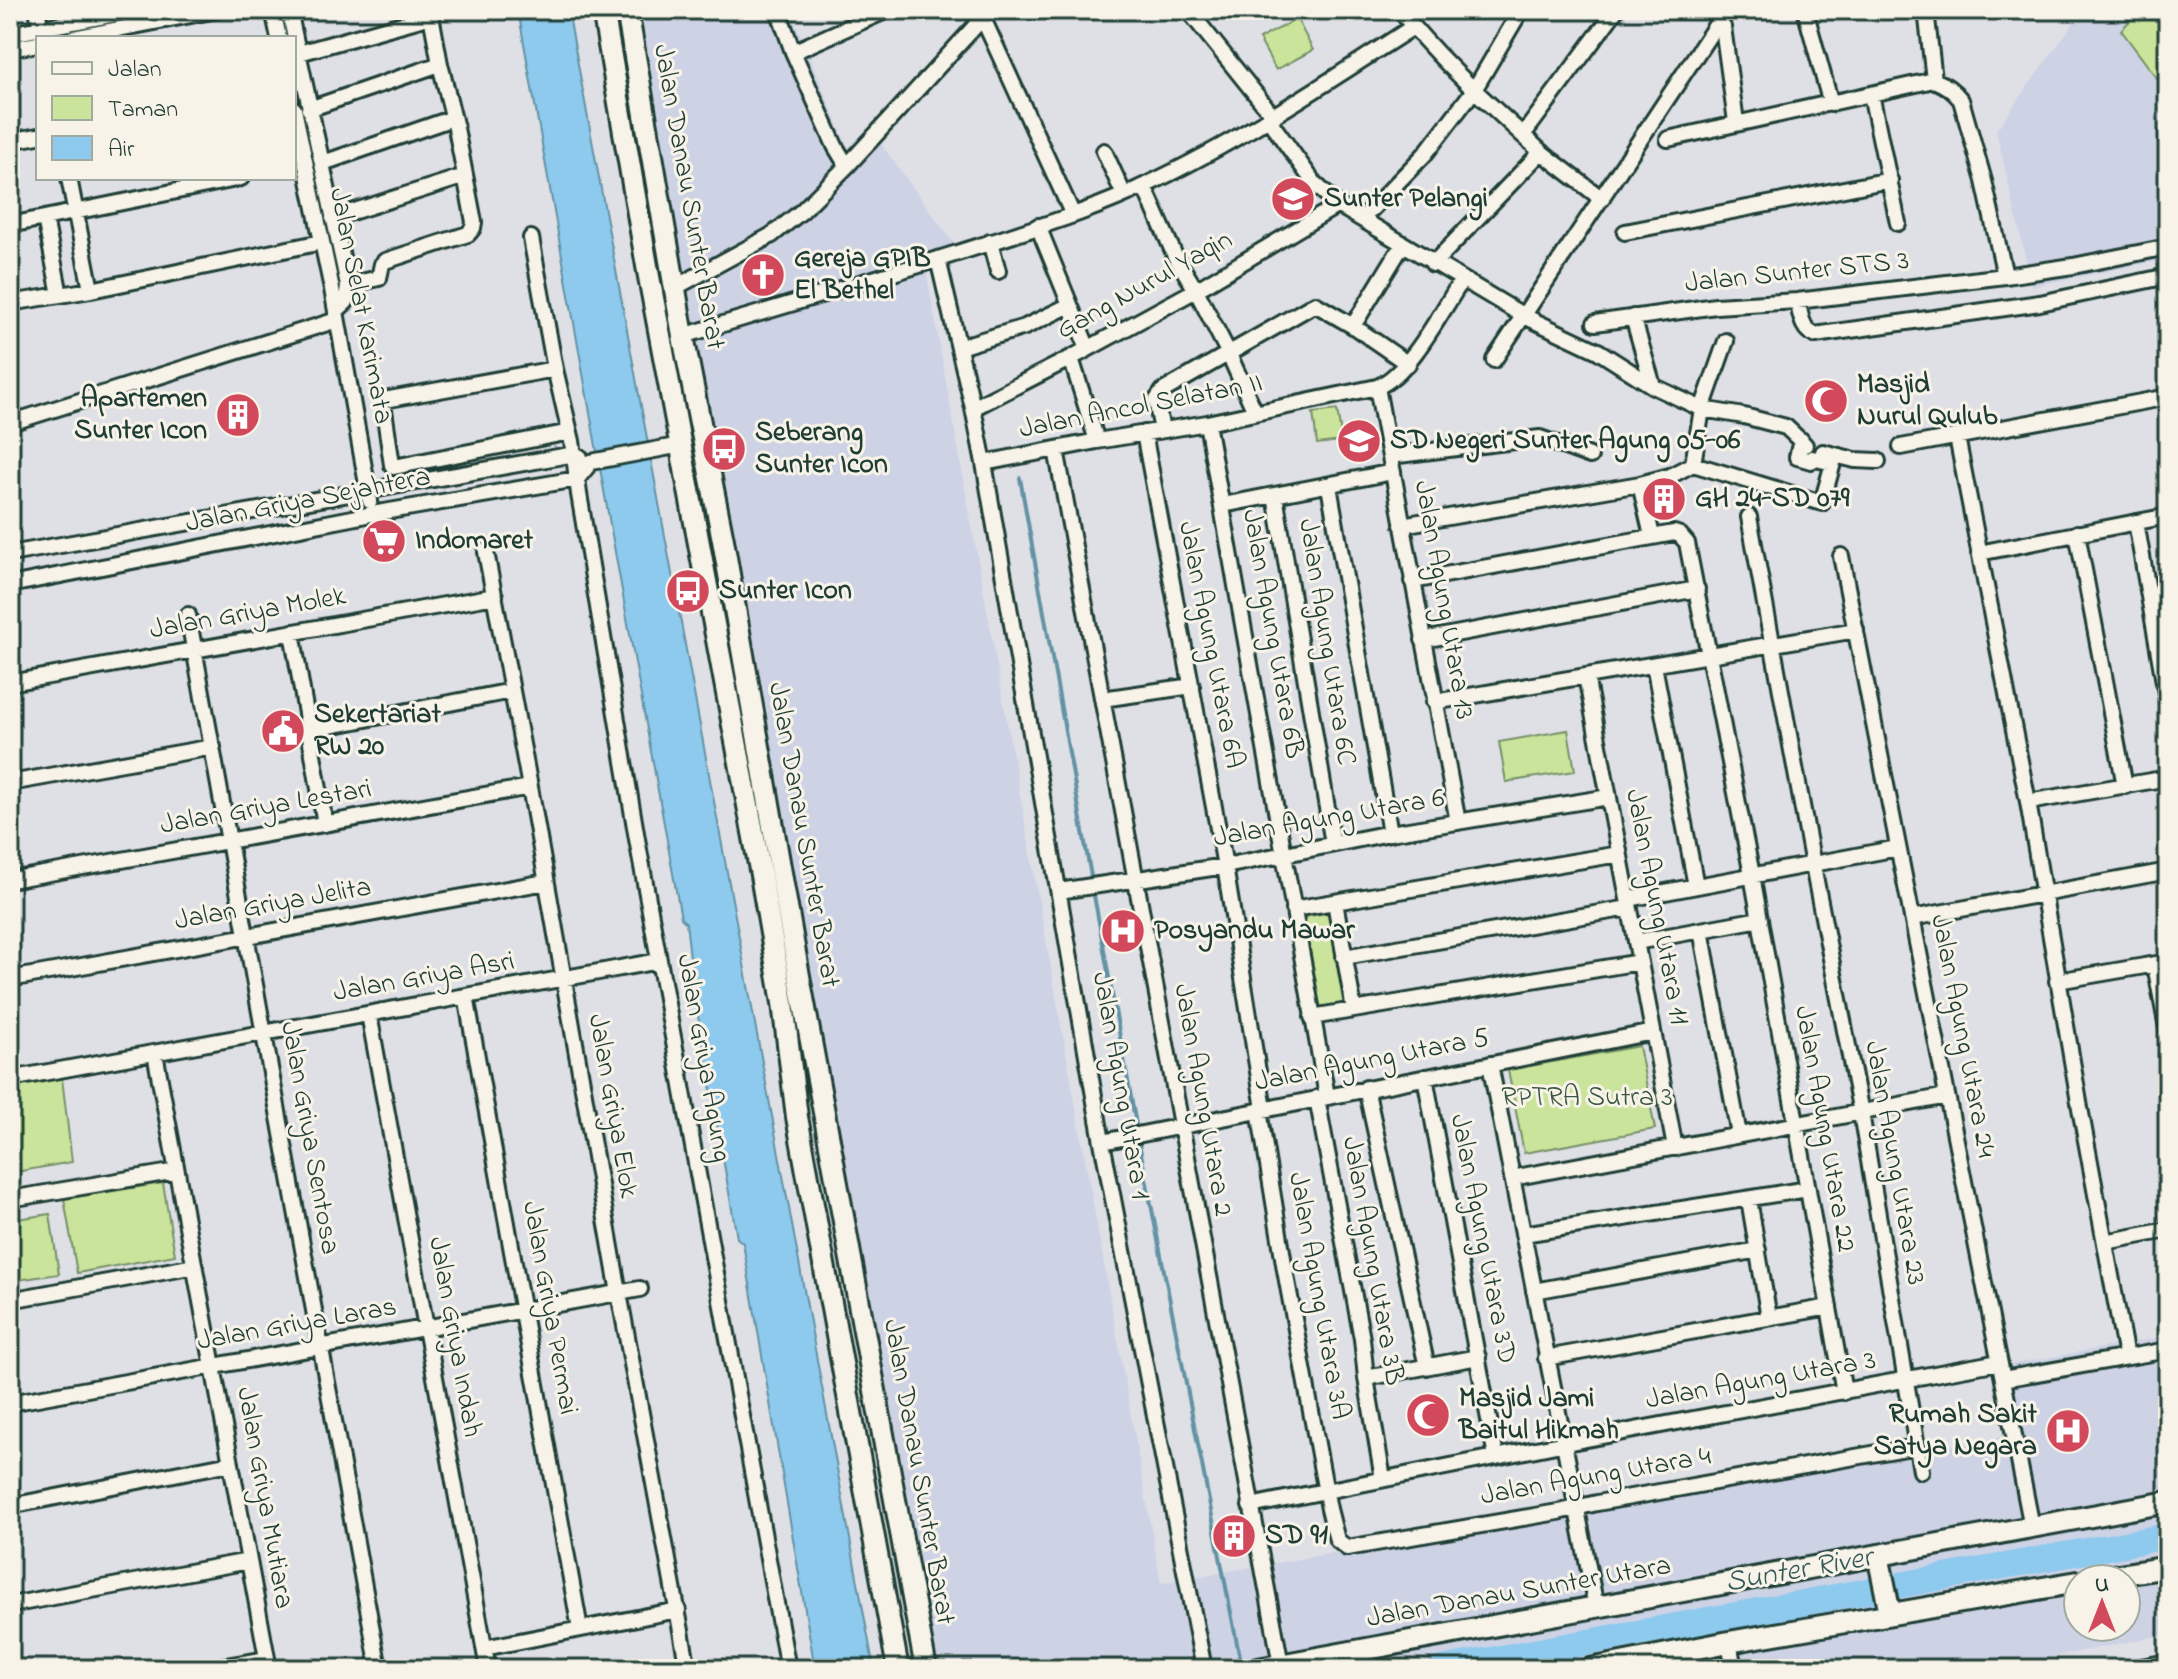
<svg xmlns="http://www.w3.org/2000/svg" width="2178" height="1679" font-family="'Indie Flower',sans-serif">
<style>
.built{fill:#ced2e5;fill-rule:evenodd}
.green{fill:#cae49b;stroke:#749068;stroke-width:2}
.water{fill:#8ecaee;stroke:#6292a4;stroke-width:2}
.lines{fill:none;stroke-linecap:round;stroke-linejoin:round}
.stream{stroke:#6292a4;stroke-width:4}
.river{stroke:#8ecaee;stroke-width:26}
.minor-casing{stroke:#1f3d34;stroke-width:20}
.secondary-casing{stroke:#1f3d34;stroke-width:26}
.minor{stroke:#f7f3e8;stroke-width:14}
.secondary{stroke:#f7f3e8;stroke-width:20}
.labels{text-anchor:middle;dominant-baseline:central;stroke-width:6;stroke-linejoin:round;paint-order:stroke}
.street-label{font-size:28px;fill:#1f3d34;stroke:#f7f3e8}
.poi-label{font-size:28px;font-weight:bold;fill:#1f3d34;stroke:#f7f3e8;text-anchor:start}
.park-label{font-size:28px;fill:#395643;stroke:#f7f3e8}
.water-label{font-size:30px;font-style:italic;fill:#355959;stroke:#f7f3e8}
</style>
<rect width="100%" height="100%" fill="#dfe0e6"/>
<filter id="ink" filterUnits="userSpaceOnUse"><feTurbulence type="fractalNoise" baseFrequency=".0125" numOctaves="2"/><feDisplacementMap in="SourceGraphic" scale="16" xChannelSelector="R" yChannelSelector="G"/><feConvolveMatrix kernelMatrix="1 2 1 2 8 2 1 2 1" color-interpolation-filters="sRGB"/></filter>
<g filter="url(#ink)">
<path class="built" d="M634,10h156l62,148 24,-21 82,112 -34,9 237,1325 845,-147 -15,-68 177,-32v298l-175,35h-1056zM2078,1579h48v48h-48z
M2083,10h85v249l-136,27 -36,-156z"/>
<path class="green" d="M2140,10h28v83l-47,-63z
M1297,19l16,31 -37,20 -17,-31z
M1337,410l5,31 -25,3 -4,-31z
M1568,730l7,41 -69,11 -7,-40z
M1331,912l17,93 -32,5 -17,-92z
M1639,1046l16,83 -131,24 -16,-83z
M62,1078l10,84 -62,11v-88z
M163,1183l12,72 -98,18 -13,-74z
M50,1214l9,60 -42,6 -7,-60z"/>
<path class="water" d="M518,10h50l306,1659h-59l-72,-426 -6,-5 -42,-239 -9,-76 -5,-5c-56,-303 -108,-605 -163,-908z"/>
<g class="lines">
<path class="stream" d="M1020,478l72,404
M1093,890l44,240
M1138,1138l104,531"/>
<path class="river" d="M1441,1669l727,-133"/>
<g class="minor-casing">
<path id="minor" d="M37,10l6,28
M273,10l6,28
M289,10l59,275
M778,10l15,42
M1188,10l86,107
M1400,10c41,53 92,96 141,142l-108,112
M1805,10l26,94
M1926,10l8,70
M980,12l93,203
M1723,27l13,95
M10,34l126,-24
M72,38l145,-28
M10,49l28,-5
M299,53l132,-37
M1871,94l27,129
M294,109l38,180 38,212
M309,109l131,-45
M1269,120l46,64 23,21 186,111 74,35 55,35 49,23 -9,55 129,39 11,-40 -21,-5 -1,3 -14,-4 4,-17
M1523,135l93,-125
M1668,139l266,-59c12,5 19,10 27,20l23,81 21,95
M10,141l28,-5
M1104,151l20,44
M1541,152l61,47
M323,163l130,-45
M847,166l-12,-20 -42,-94 94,-42
M69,178l22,112
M1144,186l31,70 21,34 32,62 27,60
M45,218l15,77
M333,218l132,-42
M1362,219l63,-65 49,-64 47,-80
M10,225l231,-47
M1038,226l50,123
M1625,232l265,-52
M531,238l24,131 17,72 7,53 58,345 151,830
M990,242l8,29
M938,259l35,149 11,55 118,679 102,527
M676,287l96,-52 30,-24 45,-45 143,-156
M1797,301c4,13 4,29 18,34l225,-32 128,-27
M10,303l81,-13 231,-48
M336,311l10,-9 2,-17 31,-7 3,-14 3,-3 83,-27 5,-6 1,-6 -18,-94 -16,-64 -10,-54
M1633,317l20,69
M1595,323l121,-17 81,-5 208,-25 68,-10 95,-19
M1353,326l50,-82
M683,336c103,-31 207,-61 309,-94 52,-17 105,-33 154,-57 94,-44 180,-102 267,-158
M1726,341l-24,68 42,7 42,11 19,18
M959,347l66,-20 45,-22
M1071,358l26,83
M1494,360l232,-350
M555,369l-171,31 -1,3 9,62 2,2 176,-35
M1377,387l81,435
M973,408l98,-50 125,-68 142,-85
M10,423l327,-103
M1207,423l120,673
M1162,430l-6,-29 7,-10 152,-87 38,22 55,38
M1144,433l81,433 39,243
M1957,437l71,365 52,306 46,249
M1901,447l267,-50
M1056,449l225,1216
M1823,452l32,8 23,1
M1390,456l150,-18 50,18
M591,462l90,-17
M984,463l113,-22 110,-18 170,-36c33,-13 65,-77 85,-107
M1640,484l12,52
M1329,486l61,347
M1275,495l58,349
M1223,505l170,-33
M1749,517l66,359 46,237 60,358
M2136,522l32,183
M1402,525l238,-41 30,-8 23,-12
M2077,533l48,253
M486,552l44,235 89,506 69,376
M1979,553l189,-37
M10,554l565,-100 5,3
M1841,556l191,971
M1412,581l262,-48 6,2 7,8 65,332 92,517
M10,585l362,-71 205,-35 14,-17
M188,615l191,1054
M292,632l33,192
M1423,640l274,-51
M1654,665l42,221
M1586,676l89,472
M10,683l485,-87
M1102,699l90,-13
M1434,702l422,-72
M309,730l203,-39
M10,783l203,-36
M2028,802l140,-24
M10,880l520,-93
M1059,891l166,-25 165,-33 219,-36
M1628,899l270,-51
M1335,902l19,108
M1293,909l326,-55
M1912,918l256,-47
M1701,930l38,205
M1636,942l124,-23
M1344,957l285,-49
M2155,965l13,68
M10,979l536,-97
M2057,981l111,-19
M466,996l114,633
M369,1014l119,655
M1312,1017l328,-55
M155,1053l114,616
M1490,1064l106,543
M1425,1077l71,380
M10,1079l649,-118
M1366,1088l61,279
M1317,1098l45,241 4,39 17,101
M1259,1110l26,160 44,239 8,31 10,8 211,-36 39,-9 320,-57
M1102,1142l551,-110
M1512,1178l435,-82
M10,1199l167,-28
M1749,1199l20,119
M1523,1234l285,-45
M2105,1242l63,-12
M1534,1291l224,-41
M10,1300l185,-34
M1546,1358l283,-51
M1366,1378l112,-21
M2003,1379l165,-29
M10,1403l630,-114
M10,1506l221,-43
M1250,1506l331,-66 418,-78
M10,1605l239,-44
M1729,1642l5,27
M484,1648l194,-38
M208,1669l59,-10
M2130,1669l38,-7"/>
</g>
<g class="secondary-casing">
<path id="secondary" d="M603,10l44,256 114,609 22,128 14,114 101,552
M627,10l56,326 40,204 76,436 127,693
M1878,1555l12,58
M2094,1579l74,-12
M1258,1669l910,-167
M1590,1669l139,-27 349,-60"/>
</g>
<use href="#minor" class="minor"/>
<use href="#secondary" class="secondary"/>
</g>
</g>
<defs>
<g id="school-disc" transform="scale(2.3)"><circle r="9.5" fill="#d1495b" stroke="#f7f3e8"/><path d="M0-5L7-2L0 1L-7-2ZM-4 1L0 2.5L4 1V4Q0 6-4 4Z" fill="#fff"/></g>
<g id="church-disc" transform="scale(2.3)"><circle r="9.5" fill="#d1495b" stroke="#f7f3e8"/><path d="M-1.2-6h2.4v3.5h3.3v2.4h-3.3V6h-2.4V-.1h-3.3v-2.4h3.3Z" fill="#fff"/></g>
<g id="mosque-disc" transform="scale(2.3)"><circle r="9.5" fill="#d1495b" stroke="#f7f3e8"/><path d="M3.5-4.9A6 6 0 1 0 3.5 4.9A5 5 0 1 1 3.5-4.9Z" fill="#fff"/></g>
<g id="building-disc" transform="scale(2.3)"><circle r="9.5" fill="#d1495b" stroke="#f7f3e8"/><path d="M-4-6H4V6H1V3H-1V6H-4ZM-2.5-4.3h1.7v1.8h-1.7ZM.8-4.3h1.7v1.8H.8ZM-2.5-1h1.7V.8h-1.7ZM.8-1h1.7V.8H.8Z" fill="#fff"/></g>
<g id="bus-disc" transform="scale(2.3)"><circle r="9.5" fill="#d1495b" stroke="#f7f3e8"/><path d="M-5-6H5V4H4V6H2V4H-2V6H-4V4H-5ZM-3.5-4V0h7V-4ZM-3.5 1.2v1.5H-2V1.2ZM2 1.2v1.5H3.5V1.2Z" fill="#fff"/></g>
<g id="supermarket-disc" transform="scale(2.3)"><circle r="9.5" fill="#d1495b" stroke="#f7f3e8"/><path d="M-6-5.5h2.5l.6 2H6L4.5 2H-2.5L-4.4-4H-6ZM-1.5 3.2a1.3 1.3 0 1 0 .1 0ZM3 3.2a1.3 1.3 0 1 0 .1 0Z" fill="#fff"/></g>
<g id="civic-disc" transform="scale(2.3)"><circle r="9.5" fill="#d1495b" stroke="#f7f3e8"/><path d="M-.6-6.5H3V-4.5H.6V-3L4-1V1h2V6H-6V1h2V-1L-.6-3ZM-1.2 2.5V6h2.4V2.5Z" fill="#fff"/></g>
<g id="hospital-disc" transform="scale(2.3)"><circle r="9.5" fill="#d1495b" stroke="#f7f3e8"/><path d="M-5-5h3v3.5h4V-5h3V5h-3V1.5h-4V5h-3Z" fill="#fff"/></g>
</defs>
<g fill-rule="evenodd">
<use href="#school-disc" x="1293" y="199"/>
<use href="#church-disc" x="763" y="275"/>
<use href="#mosque-disc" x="1826" y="401"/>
<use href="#building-disc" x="238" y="415"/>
<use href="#school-disc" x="1359" y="441"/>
<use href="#bus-disc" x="724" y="449"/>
<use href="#building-disc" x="1664" y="499"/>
<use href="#supermarket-disc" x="384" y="541"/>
<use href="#bus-disc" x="688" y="591"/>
<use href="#civic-disc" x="283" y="731"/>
<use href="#hospital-disc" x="1123" y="931"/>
<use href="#mosque-disc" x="1428" y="1415"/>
<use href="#hospital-disc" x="2068" y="1431"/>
<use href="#building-disc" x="1234" y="1536"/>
</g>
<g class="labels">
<g class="street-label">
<text transform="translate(688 197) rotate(80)">Jalan Danau Sunter Barat</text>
<text transform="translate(1797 273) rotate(-6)">Jalan Sunter STS 3</text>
<text transform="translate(1145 286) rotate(-29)">Gang Nurul Yaqin</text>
<text transform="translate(360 306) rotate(79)">Jalan Selat Karimata</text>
<text transform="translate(1141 407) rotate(-11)">Jalan Ancol Selatan II</text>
<text transform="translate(308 501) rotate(-11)">Jalan Griya Sejahtera</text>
<text transform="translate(1443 600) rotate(80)">Jalan Agung Utara 13</text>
<text transform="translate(248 614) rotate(-10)">Jalan Griya Molek</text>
<text transform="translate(1272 634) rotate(80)">Jalan Agung Utara 6B</text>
<text transform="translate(1326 642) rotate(81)">Jalan Agung Utara 6C</text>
<text transform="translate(1210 645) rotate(79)">Jalan Agung Utara 6A</text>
<text transform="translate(266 808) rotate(-10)">Jalan Griya Lestari</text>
<text transform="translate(1329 819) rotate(-10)">Jalan Agung Utara 6</text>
<text transform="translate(803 835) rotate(80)">Jalan Danau Sunter Barat</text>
<text transform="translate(273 905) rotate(-10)">Jalan Griya Jelita</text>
<text transform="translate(1656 907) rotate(79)">Jalan Agung Utara 11</text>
<text transform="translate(424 978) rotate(-10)">Jalan Griya Asri</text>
<text transform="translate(1962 1036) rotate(79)">Jalan Agung Utara 24</text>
<text transform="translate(703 1058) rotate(80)">Jalan Griya Agung</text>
<text transform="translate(1372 1061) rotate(-11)">Jalan Agung Utara 5</text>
<text transform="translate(1120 1086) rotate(80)">Jalan Agung Utara 1</text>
<text transform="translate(1202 1100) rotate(80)">Jalan Agung Utara 2</text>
<text transform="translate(612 1106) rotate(80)">Jalan Griya Elok</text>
<text transform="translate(1824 1129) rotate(80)">Jalan Agung Utara 22</text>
<text transform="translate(309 1138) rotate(80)">Jalan Griya Sentosa</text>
<text transform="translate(1894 1163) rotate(80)">Jalan Agung Utara 23</text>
<text transform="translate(1482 1239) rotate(79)">Jalan Agung Utara 3D</text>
<text transform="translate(1372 1261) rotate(80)">Jalan Agung Utara 3B</text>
<text transform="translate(1318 1296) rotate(80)">Jalan Agung Utara 3A</text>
<text transform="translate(549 1308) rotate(80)">Jalan Griya Permai</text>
<text transform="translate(297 1325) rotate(-10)">Jalan Griya Laras</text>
<text transform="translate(454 1337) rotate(80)">Jalan Griya Indah</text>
<text transform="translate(1761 1381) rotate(-10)">Jalan Agung Utara 3</text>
<text transform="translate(918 1472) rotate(80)">Jalan Danau Sunter Barat</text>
<text transform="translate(1596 1477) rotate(-10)">Jalan Agung Utara 4</text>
<text transform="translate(264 1498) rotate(80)">Jalan Griya Mutiara</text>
<text transform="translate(1519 1593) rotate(-10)">Jalan Danau Sunter Utara</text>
</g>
<g class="poi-label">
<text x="1324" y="199">Sunter Pelangi</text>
<text x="794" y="259">Gereja GPIB<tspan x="794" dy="32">El Bethel</tspan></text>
<text x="1857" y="385">Masjid<tspan x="1857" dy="32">Nurul Qulub</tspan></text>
<text x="207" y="399" text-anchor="end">Apartemen<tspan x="207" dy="32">Sunter Icon</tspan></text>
<text x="755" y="433">Seberang<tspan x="755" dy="32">Sunter Icon</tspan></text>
<text x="1390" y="441">SD Negeri Sunter Agung 05-06</text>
<text x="1695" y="499">GH 24-SD 079</text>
<text x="415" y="541">Indomaret</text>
<text x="719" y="591">Sunter Icon</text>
<text x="314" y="715">Sekertariat<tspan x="314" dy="32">RW 20</tspan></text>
<text x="1154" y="931">Posyandu Mawar</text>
<text x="1459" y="1399">Masjid Jami<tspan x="1459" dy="32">Baitul Hikmah</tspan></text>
<text x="2037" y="1415" text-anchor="end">Rumah Sakit<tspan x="2037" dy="32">Satya Negara</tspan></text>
<text x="1265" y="1536">SD 91</text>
</g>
<g class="park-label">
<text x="1587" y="1098">RPTRA Sutra 3</text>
</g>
<g class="water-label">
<text transform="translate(1799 1571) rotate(-10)">Sunter River</text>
</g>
</g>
<rect width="2178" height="1679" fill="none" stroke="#f7f3e8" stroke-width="40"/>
<rect x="20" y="20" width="2138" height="1639" fill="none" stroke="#1f3d34" stroke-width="3" filter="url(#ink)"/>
<rect x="36" y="36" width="260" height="144" fill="#f7f3e8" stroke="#a1aaa0" stroke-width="2"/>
<rect x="52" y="62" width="40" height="12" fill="#f7f3e8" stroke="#a1aaa0" stroke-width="2"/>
<text x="108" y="76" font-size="24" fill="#1f3d34">Jalan</text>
<rect x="52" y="96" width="40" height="24" fill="#cae49b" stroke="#a1aaa0" stroke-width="2"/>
<text x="108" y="116" font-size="24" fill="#1f3d34">Taman</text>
<rect x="52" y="136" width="40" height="24" fill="#8ecaee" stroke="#a1aaa0" stroke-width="2"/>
<text x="108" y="156" font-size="24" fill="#1f3d34">Air</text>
<g transform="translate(2102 1603)"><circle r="38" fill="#f7f3e8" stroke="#a1aaa0" stroke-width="2"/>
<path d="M0-6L14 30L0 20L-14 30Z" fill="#d1495b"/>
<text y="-12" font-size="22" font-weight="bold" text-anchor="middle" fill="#1f3d34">U</text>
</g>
</svg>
